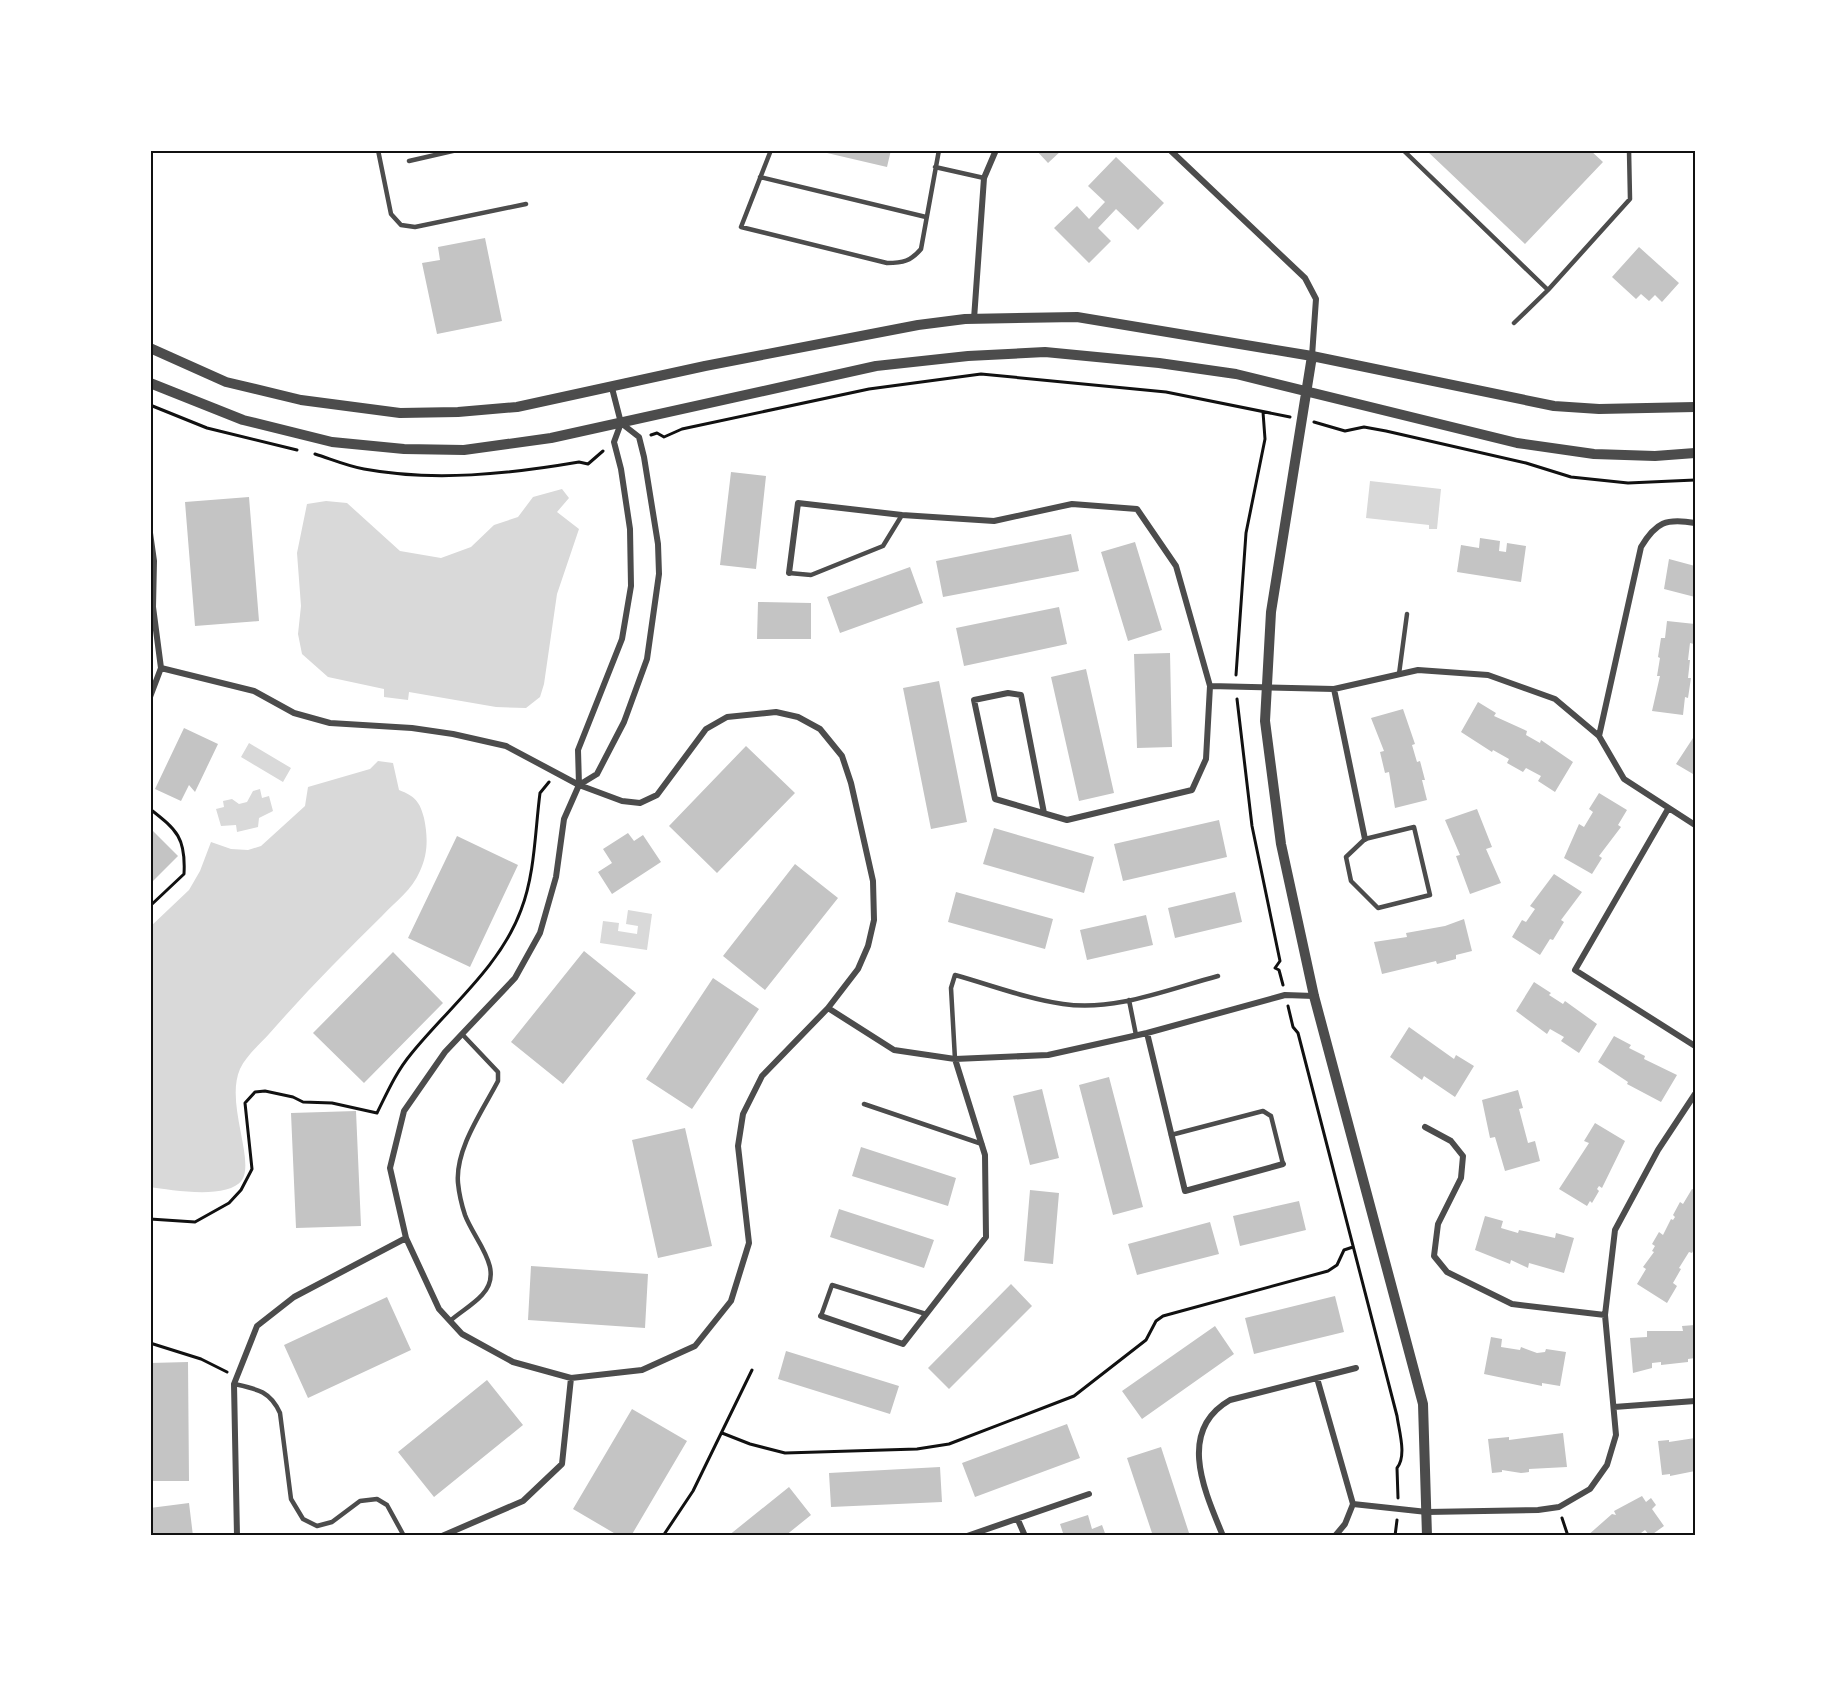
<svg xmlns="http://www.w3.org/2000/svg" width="1845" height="1686" font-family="Barlow,sans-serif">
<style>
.water{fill:#d9d9d9}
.building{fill:#c4c4c4}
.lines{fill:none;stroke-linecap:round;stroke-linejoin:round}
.path{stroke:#111;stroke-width:3}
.service{stroke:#4c4c4c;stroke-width:4.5}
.minor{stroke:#4c4c4c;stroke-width:6}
.tertiary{stroke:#4c4c4c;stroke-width:10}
.neatline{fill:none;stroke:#111;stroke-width:2}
</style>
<rect width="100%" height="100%" fill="#fff"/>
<path class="water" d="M1370,481l71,8 -4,40h-8v-4l-63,-7z
M562,489l7,9 -12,14 22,17 -22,65 -13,90 -4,13 -14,11 -30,-1 -87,-15 -1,8 -24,-3v-8l-56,-12 -26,-23 -4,-20 3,-28 -4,-53 10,-49 19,-3 21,2 53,48 41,7 30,-11 23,-22 24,-8 15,-20z
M249,743l42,25 -8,14 -42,-25z
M378,761l15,2 6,27c16,6 21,12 25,28 4,19 4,36 -4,53 -8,19 -24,30 -38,45 -39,38 -77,77 -113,118 -9,10 -23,22 -29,35 -15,34 15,91 2,111 -14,20 -71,10 -92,7v-260l39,-37 11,-19 11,-29 20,7 17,1 13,-4 44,-40 3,-19 62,-18z
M260,789l2,9 7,-2 4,15 -14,7 -1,9 -21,5 -1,-7 -15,1 -5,-17 8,-2 -1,-6 9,-2 7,5 8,-2 6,-11z
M628,910l24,4 -5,36 -47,-7 3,-22 16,2 -1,8 19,3 1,-8 -12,-2z"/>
<path class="building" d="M828,150h63l-4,17 -60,-14z
M1036,150h26l-14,13z
M1426,150h164l13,12 -78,82z
M1116,157l48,46 -26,27 -22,-21 -18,19 13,13 -22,22 -35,-35 23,-22 12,13 16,-17 -17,-16z
M485,238l17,83 -65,13 -15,-71 18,-3 -2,-13z
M1639,247l40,36 -17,19 -7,-7 -6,6 -8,-7 -5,5 -24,-22z
M731,472l35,4 -10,93 -36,-4z
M249,497l10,124 -64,5 -10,-124z
M1071,534l8,37 -136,26 -7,-36z
M1480,538l20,3 -1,10 7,1 1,-9 19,3 -5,36 -64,-10 4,-27 18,3z
M1135,542l27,88 -34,11 -27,-89z
M1669,559l26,7v31l-31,-8z
M910,567l13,36 -83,30 -13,-36z
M758,602l53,1v36h-54z
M1059,607l8,37 -103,22 -8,-38z
M1667,621l28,3 -1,20 -4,-1 -2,17h2l-2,18h3l-3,20 -3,-1 -2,18 -31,-4 8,-35h-3l3,-18 -2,-1 3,-19h4z
M1170,653l2,94 -35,1 -3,-94z
M1086,669l28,124 -35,8 -28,-124z
M939,681l28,141 -36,7 -28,-141z
M1478,702l18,11 -2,3 33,15 -1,4 14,8 1,-3 32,22 -18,30 -17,-11 3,-5 -15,-8 -3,4 -16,-9 2,-4 -16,-9 -1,2 -31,-20z
M1403,709l12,35 -3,1 5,17 3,-1 5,19h-3l5,20 -32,8 -6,-36 -4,1 -5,-21 4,-1 -13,-33z
M184,728l34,16 -23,48 -6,-7 -8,16 -26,-12z
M1693,738l2,1 -2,35 -17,-10z
M746,746l49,47 -78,80 -48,-47z
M1599,793l28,17 -9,15 3,2 -22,29 3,2 -10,16 -28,-16 15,-34 5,3 9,-15 -4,-3z
M1477,809l15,38 -6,2 15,34 -31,11 -14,-38 4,-1 -15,-35z
M1219,820l8,37 -104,24 -9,-37z
M150,828l28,28 -28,28z
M994,828l100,29 -10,36 -101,-29z
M628,833l6,8 9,-6 18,27 -49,32 -14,-22 14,-9 -9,-14z
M457,836l61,29 -48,102 -62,-29z
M795,864l43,34 -73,92 -42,-34z
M1554,874l28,18 -21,28 3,2 -11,18 -3,-1 -10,16 -28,-18 10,-17 4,2 9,-13 -5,-3z
M956,892l97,27 -8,30 -97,-27z
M1235,892l7,30 -67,16 -7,-30z
M1146,915l7,30 -66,15 -7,-30z
M1464,919l8,32 -16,4v4l-19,5 -1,-3 -54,13 -8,-32 33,-5 -1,-4 39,-7z
M584,951l52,42 -73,91 -52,-42z
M393,952l50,51 -79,80 -51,-50z
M713,978l46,31 -67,100 -46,-30z
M1534,982l17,11 -2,2 14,9 2,-3 32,23 -18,29 -18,-12 3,-4 -14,-8 -3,5 -31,-23z
M1409,1027l45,32 2,-4 18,11 -19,31 -31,-21 -2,4 -32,-23z
M1614,1036l17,9 -2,3 16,8 -1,3 33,16 -16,27 -34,-18 1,-2 -30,-20z
M1109,1077l34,130 -30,8 -34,-130z
M1042,1089l17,69 -29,7 -17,-69z
M1518,1090l5,18 -4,1 9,34 7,-2 5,20 -35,10 -10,-34 -5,1 -8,-38z
M356,1111l5,115 -65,2 -5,-115z
M1595,1123l30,18 -23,47 -3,-2 -2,3 2,2 -7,12 -2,-2 -3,5 -28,-17 30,-46 -5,-2z
M685,1128l27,118 -54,12 -26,-118z
M861,1147l95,31 -8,28 -96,-30z
M1692,1189l3,1v57l-3,6 -3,-1 -10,16 2,1 -8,14 4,3 -10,17 -30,-19 9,-15 -3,-2 11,-15 -2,-1 3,-5 -3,-2 7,-12 4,3 8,-16 2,1 2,-3 -2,-2 7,-13 3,2z
M1030,1190l29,3 -6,71 -29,-3z
M1299,1201l7,29 -66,16 -7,-30z
M839,1209l95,31 -10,28 -94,-31z
M1485,1216l18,5 -2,7 17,5 1,-3 36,8 1,-5 18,5 -10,35 -35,-10 -1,5 -17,-8 -1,4 -35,-14z
M1210,1222l9,32 -82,21 -9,-31z
M531,1266l117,8 -3,54 -117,-8z
M1011,1284l21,22 -83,83 -21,-21z
M1335,1296l9,36 -90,22 -9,-36z
M387,1297l24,53 -103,48 -24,-53z
M1695,1325v33l-7,1v3l-27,3v-3l-9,1v5l-19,5 -3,-35 17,-1v-6h36l-1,-5z
M1215,1326l19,28 -92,65 -20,-28z
M1491,1337l11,2 -1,8 19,3 1,-3 16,6 8,-1 1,-3 20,3 -6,34 -18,-3v3l-58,-12z
M786,1351l113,35 -9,28 -112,-35z
M188,1362l1,119h-39v-118z
M487,1380l36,45 -89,72 -36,-45z
M632,1409l55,32 -56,95h-12l-46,-27z
M1067,1424l13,34 -105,39 -13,-34z
M1563,1433l4,34 -38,2v3l-8,1 -19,-3v2l-10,1 -4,-34 21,-2v3z
M1695,1438v33l-25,5v-2l-8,1 -4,-34 11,-1v2z
M1161,1447l29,89h-37l-26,-78z
M940,1467l2,35 -111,5 -2,-34z
M789,1487l22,28 -26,21h-57z
M1642,1496l4,6 5,-4 5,7 -4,4 12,17 -14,10 -5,-6 -8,6h-50l25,-22 4,1 -2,-4z
M189,1503l4,33h-43v-28z
M1088,1515l4,14 10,-4 4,11h-42l-4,-12z"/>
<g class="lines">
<path class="path" d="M150,405l57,23 90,22
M1314,422l31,9 19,-4 22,4 140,32 45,14 57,6 67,-3
M651,435l6,-2 7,4 18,-8 187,-40 112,-15 185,18 124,25
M315,454c16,5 32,12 49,15 70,13 145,5 215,-7l9,2 15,-13
M1236,675l10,-142 19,-94 -2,-27
M1237,699l15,127 28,135 -5,7 4,2 4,15
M150,809c27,21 36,29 34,65l-34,32
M1288,1006l5,21 5,6 99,383c2,15 10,40 0,52l1,30
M150,1219l45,3 34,-19 12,-13 11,-21 -7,-66 10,-11 10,-1 28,6 10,5 29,1 45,10c10,-20 19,-41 34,-59 37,-46 89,-87 110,-144 14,-36 14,-79 19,-117l9,-11
M150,1343l51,16 26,13
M722,1433l28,11 35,9 132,-4 32,-5 125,-48 72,-56 10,-19 7,-5 165,-45 9,-6 7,-15 9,-3
M1562,1518l6,18
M663,1536l30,-45 59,-121
M1395,1536l2,-16"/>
<path class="service" d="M378,150l13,64 10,11 14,2 111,-23
M771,150l-30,77 146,36c16,0 24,-2 34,-14l18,-99
M1403,150l145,140 82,-91 -1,-49
M409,161l48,-11
M935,167l49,11
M760,177l166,40
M1514,323l34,-33
M789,573l22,2 72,-29 19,-31
M1399,674l8,-60
M1414,827l16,68 -52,13 -27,-27 -5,-24 19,-18z
M1129,1000l7,35
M955,1059l-4,-71 4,-13c36,10 72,24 108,29 51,8 106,-15 155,-28
M864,1104l118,40
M1171,1135l92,-24 8,5 12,48
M821,1316l11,-31 94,29
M450,1321c10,-9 23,-16 32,-26 24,-25 -8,-55 -17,-80 -3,-9 -6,-22 -7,-32 -3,-34 25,-73 40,-102v-9l-36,-38
M234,1384c23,5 36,7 46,29l11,86 12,20 14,7 15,-4 28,-21 17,-2 10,6 17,31"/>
<path class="minor" d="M1170,150l135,128 11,21 -4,57
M974,319l10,-141 12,-28
M150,533l4,28 -1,46 8,61 -11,29
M789,573l9,-70 104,12 92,6 78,-17 65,5 39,57 34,120 -4,73 -14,31 -125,30 -72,-21 -21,-99 34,-7 13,2 23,118
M161,668l93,23 40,22 36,10 82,5 41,6 53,12 73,39 43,16 18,2 17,-8 49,-66 21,-12 49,-5 22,5 22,12 22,27 9,27 22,98 1,39 -6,26 -10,23 -30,39 -66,68 -19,38 -5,32 11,97 -18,58 -36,45 -53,24 -71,8 -58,-16 -51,-28 -23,-25 -33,-71 -16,-70 14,-57 41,-59 70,-74 25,-45 16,-56 8,-58 15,-34 -1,-35 44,-111 9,-53 -1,-57 -9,-60 -7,-27 7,-19
M1210,686l124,3 84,-19 70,5 67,24 44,37 25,43 71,46
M1334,689l31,150
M1599,736l42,-189c15,-25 25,-29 54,-24
M579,785l18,-11 27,-52 23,-63 12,-85 -1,-30 -14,-87 -5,-20 -18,-14 -9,-35
M1668,809l-93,161 120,76
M828,1008l66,42 61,9 93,-4 99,-22 138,-38 29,1
M1147,1033l38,158 98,-27
M1425,1127l26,14 12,15 -2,22 -23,46 -4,32 13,16 65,32 93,11
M821,1316l82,28 83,-107 -1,-82 -30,-96
M1317,1378l36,126 -8,20 -10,12
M1614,1407l81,-6
M1353,1504l74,8 111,-2 21,-3 31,-18 17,-24 9,-30 -11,-120 10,-85 43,-80 37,-56
M1018,1520l7,16
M237,1536l-3,-152 23,-58 37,-29 112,-59
M442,1536l81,-35 39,-37 9,-86
M967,1536l122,-42
M1223,1536c-18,-44 -47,-105 7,-136l126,-32"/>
<path class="tertiary" d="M150,348l76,34 75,18 99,13 58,-1 59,-5 188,-41 213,-41 47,-6 112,-2 235,39 242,50 45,3 96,-2
M1312,356l-41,256 -6,109 16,123 33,152 109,408 4,132
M150,383l93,37 89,22 72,7 60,1 87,-12 325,-72 92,-10 77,-4 114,11 77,11 281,69 77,11 61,2 40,-3"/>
</g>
<rect width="1845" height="1686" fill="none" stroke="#ffffff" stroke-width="303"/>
<rect x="152" y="152" width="1542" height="1382" class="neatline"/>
</svg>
